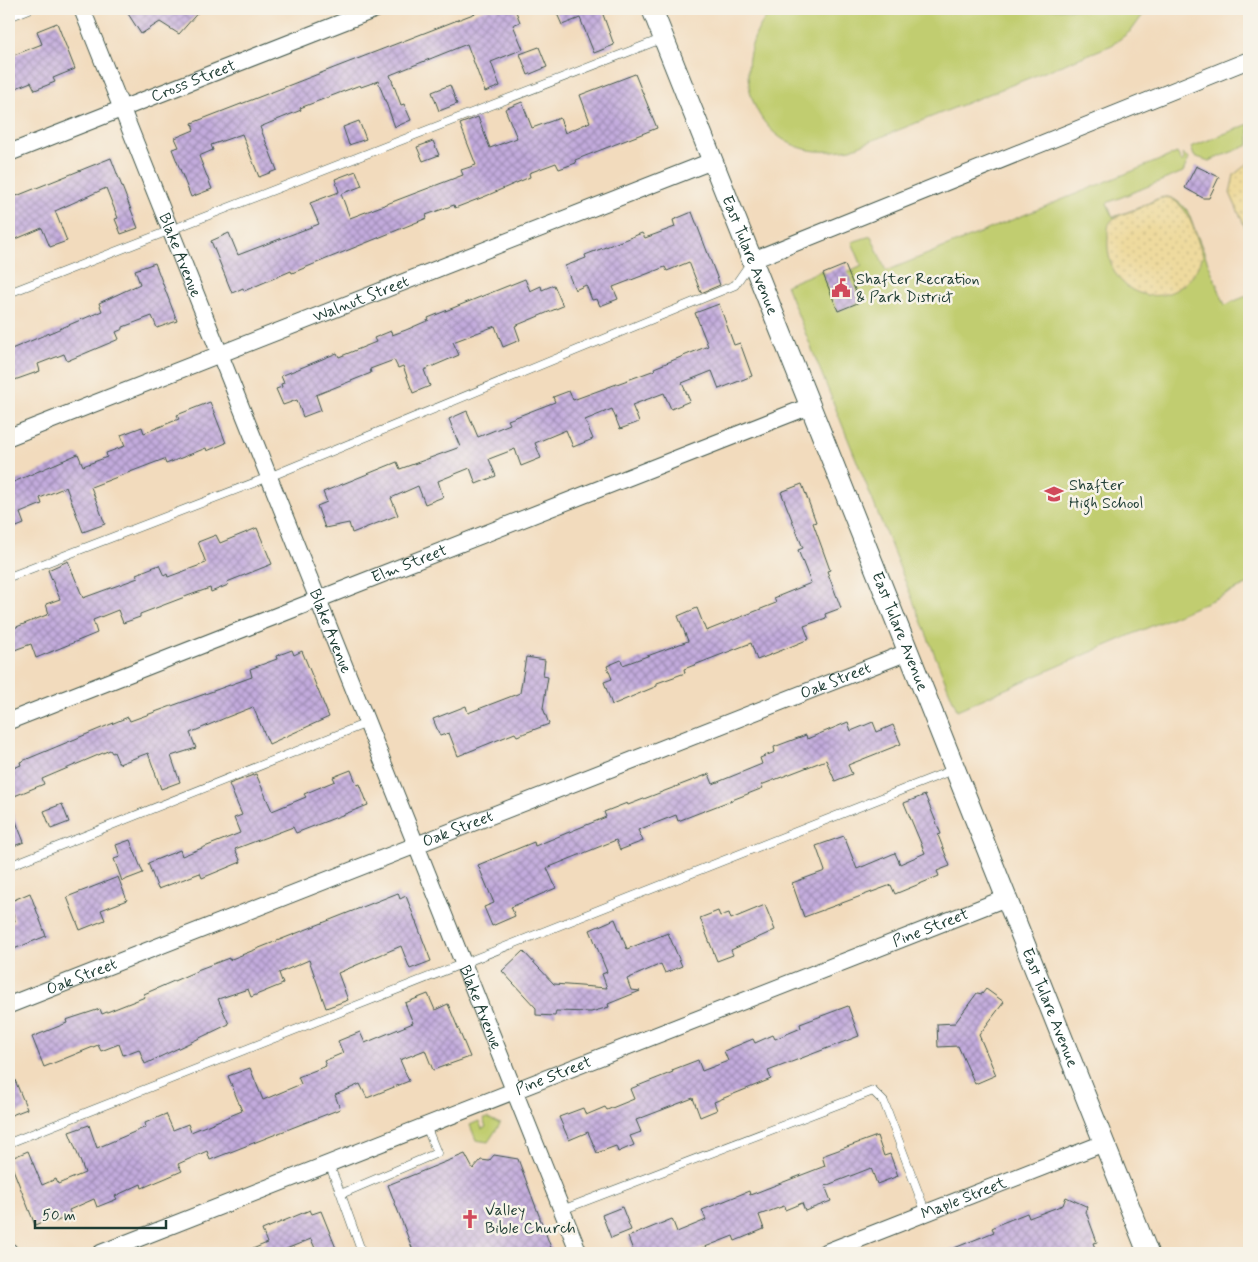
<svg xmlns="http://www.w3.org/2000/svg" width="1258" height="1262" font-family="Mynerve,sans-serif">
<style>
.grass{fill:#c1cd6f;stroke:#708552}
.sand{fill:url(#sand-dots);stroke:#868c69}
.building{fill:url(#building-cross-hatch)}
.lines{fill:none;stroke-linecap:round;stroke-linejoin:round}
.service-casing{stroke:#3f5549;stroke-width:9}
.minor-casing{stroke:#3f5549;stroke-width:18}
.tertiary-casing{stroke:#3f5549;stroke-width:22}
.service{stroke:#fff;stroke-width:8}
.minor{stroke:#fff;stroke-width:16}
.tertiary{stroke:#fff;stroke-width:20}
.labels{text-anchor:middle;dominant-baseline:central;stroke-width:5;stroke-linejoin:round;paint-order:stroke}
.street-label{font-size:16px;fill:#1f3d34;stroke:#f7f3e8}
.poi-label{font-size:16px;fill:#1f3d34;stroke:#f7f3e8;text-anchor:start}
</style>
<defs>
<pattern id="sand-dots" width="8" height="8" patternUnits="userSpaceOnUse" patternTransform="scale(1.25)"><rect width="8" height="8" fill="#eeda9e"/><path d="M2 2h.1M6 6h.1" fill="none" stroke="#ccbc89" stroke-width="1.8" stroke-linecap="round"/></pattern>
<pattern id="building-cross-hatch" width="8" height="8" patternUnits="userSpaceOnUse" patternTransform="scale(1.25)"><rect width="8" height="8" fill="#c3abdd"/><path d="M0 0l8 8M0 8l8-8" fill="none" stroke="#9e8cb4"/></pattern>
</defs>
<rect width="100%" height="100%" fill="#f7f3e8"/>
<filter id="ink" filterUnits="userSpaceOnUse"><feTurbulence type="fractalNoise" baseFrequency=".02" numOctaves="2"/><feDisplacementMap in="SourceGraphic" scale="10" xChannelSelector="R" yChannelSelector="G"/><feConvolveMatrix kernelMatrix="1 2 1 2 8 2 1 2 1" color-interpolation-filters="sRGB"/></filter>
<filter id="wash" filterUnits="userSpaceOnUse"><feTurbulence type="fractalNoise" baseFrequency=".0096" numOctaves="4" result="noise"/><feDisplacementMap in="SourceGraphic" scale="20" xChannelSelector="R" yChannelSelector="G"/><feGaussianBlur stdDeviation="1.12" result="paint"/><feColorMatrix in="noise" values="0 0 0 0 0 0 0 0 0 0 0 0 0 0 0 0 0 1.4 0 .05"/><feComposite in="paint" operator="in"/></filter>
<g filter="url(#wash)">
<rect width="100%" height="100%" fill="#f2dbbd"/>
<path class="grass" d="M773,9h374l-15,21 -20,15 -261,104c-16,2 -31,4 -46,0 -63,-17 -74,-97 -32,-140z
M1249,124v21l-40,16 -15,-5 -3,-9z
M1177,153l5,9 2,-3 -2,-5 7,4 -6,14 -76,31 6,14c10,-3 20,-7 30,-11 21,-11 26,-14 44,4l38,95 24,-10v289l-292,126 -171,-425 37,-15 15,39 7,-40 5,3 12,-6 -10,-24 19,-6 15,35z
M488,1118l12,6 -12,18 -12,-2 -6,-15 9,-4 3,8 4,-2 -3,-8z"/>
<path class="sand" d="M1249,162v74l-19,-43 4,-18z
M1168,197c23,10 26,36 35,58 -21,63 -99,49 -95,-17 0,-6 -1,-14 4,-18 6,-5 17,-8 25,-11 11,-4 18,-11 31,-12z"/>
<g id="blocks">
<path class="building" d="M125,9h76l-22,25 -19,-12 -19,12z
M486,9h29l5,13 -7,3 10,24 -32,13 9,24 -15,6 -18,-48 -77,31 11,30 3,-1 7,16 -16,7 -17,-46 -17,6 -1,-2 -60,23 1,2 -41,17 17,43 -18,7 -17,-43 -31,11 2,5 -14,6 13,33 -21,8 -19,-48 7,-2 -4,-9 19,-8 -2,-7z
M555,9h46l13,36 -20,8 -14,-35 -18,7z
M57,23l18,46 -22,9 2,4 -20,8 -4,-8 -15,6 -7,-17v-14l33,-13 -5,-13z
M539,47l8,20 -19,8 -8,-21z
M635,74l22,54 -82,32 1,3 -17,6 -3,-6 -27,10 1,4 -44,19 -31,12 -1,-3 -28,10 1,3 -135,55 -1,-2 -47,20 -1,-3 -11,5 -21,-52 18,-8 9,22 81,-31 -9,-21 29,-11 -4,-13 21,-8 6,15 -21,8 9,24 113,-43 -2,-5 15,-5 -16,-41 18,-7 12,31 27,-10 -12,-29 17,-7 10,26 28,-10 5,15 25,-11 -10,-27z
M450,85l7,19 -18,7 -7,-19z
M359,121l7,18 -17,6 -6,-18z
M433,141l6,14 -16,6 -6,-14z
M111,158l27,70 -17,6 -6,-15 3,-1 -12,-30 -51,23 12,30 -17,6 -8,-19 -33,14v-43z
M1196,166l23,11 -10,21h-6l-18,-10z
M692,212l28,73 -19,8 -12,-31 -22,9 -2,-4 -52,20 5,12 -18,7 -3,-7 -5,1 -6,-15 -11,5 -10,-24 21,-8 -1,-3 57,-22 3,5 30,-11 -2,-7z
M155,263l22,58 -20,7 -5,-12 -29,11v2l-7,3 3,7 -52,22 -3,-7 -26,10 2,7 -31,11v-32l93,-39 -3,-8 41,-19 -5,-14z
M845,265l15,37 -22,9 -15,-37z
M525,279l5,12 11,-5 1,4 12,-5 9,21 -48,20 5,14 -17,7 -8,-21 -42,16 6,13 -35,15 6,16 -17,7 -10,-27 -5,2 -4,-8 -24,9 1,4 -55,22 5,15 -18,7 -6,-17 -14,5 -7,-16 6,-2 -1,-3 3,-1 -3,-7 56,-23 2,4 37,-15 -2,-4 17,-7 1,4 14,-5 23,-10 -1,-2z
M719,304l15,41 6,-2 12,33 -33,13 -7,-18 -30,12 8,18 -19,8 -7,-16 -32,12 7,17 -19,7 -8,-20 -27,11 8,19 -20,8 -7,-17 -31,13 6,15 -20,8 -6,-17 -26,10 7,17 -20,8 -6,-16 -32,13 5,16 -18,7 -7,-18 -27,12 7,17 -46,18 -3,-10 -24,5 -8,-22 10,-4 -4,-10 74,-30 3,7 60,-22 -11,-28 18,-8 11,26 32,-13 -2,-4 47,-18 -2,-5 16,-6 4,9 82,-30 -1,-2 54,-22 -13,-33z
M210,402l16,41 -19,8 -1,-3 -40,16 -2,-5 -73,28 14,37 -22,8 -17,-45 -26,11 2,6 -22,9 4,11 -15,6v-46l69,-30 5,12 24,-9 -1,-4 19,-7 -4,-11 21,-8 2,6 35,-14 -2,-4z
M802,484l14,38 -3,1 17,47 -3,1 14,37 -16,6 1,4 -22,8 5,13 -29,12 -23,9 -6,-17 -67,26 1,4 -28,10v3l-45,19 -8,-23 8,-3 -5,-13 14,-6 2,5 65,-24 -10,-25 19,-8 9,23 70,-28 -2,-5 37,-15 -13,-33 5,-2 -22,-56z
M257,528l15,36 -45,18 1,3 -17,7 -1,-4 -20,7 -50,19v3l-17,6 -5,-13 -25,10 4,13 -61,25 -5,-14 -22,8v-22l40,-16 -3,-10 14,-5 -12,-29 20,-9 15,37 55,-20 -2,-4 23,-9 5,11 3,-2 1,3 38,-14 -8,-21 18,-7 4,8z
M292,650l2,5 8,-4 27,66 -60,27 -16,-37 -28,11 -35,15 6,15 -25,8 9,26 -19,7 -13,-36 -29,11 -5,-12 -2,1 -2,-3 -68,29 2,5 -32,13 -3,-9v-18l12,-5 -1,-3 108,-45 2,4 122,-44 -2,-8 27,-10 -1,-3z
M526,657l19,3 -2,16 5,1 -5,31 6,16 -32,12 -2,-3 -57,23 -9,-23 -9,3 -7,-17 33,-13 2,7 52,-20z
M848,722l3,9 22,-9 4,10 16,-7 8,19 -53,21 4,9 -17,7 -9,-21 -65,25 2,3 -85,33 -2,-6 -38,15 5,11 -23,9 -4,-10 -69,28 9,20 -45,19 4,9 -23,10 -8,-19 10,-4 -16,-38 56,-23 1,4 71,-29 -2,-5 23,-9 1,2 81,-31 4,10 49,-20 -2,-6 15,-6 -1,-5 32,-12 1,4z
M351,770l6,15 3,-1 8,21 -72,28 -3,-6 -58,22 6,13 -39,16 -2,-5 -42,16 -10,-26 32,-13 2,6 58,-23 -6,-15 8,-3 -13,-31 27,-10 16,37 34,-14 -2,-3 31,-13 -2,-4z
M925,795l16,39 -3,1 12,31 -13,5 2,5 -44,18 -4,-9 -87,32 -12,-34 33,-12 -9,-25 28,-10 13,33 38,-16 5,11 25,-11 -21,-50z
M9,804l15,38 -15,6z
M62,804l7,18 -18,7 -7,-18z
M130,840l13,33 -21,8 -8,-22 6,-2 -4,-12z
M118,877l9,23 -26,10 4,10 -25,10 -13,-33z
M30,893l16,43 -37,15v-27l6,-3 -6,-19z
M398,893l2,6 6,-3 25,65 -21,8 -9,-23 -63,27 10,27 -22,8 -17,-48 -30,13 4,11 -32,13 -3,-8 -30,10 11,25 -84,40 -6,-15 -16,6 -4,-11 -18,7 -3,-6 -54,22 -12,-30 35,-14 -1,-3 34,-11 2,5 43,-17 -1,-3 53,-23v-1l32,-12v2z
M765,905l10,25 -44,20 2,5 -16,6 -17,-43 18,-7 2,5 9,-3 2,6z
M615,919l12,30 41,-16 14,33 -17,7 -4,-9 -34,15 4,11 9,1 -32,13 1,3 -18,5 -35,-1 -1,5 -19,-1v-7l-34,-37 21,-20 31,33 53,4 -5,-14 5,-2 -17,-42z
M986,989l18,13 -25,33 17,40 -21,9 -17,-38 -20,1 -1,-23 18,-1 22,-30 5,1z
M428,994l7,16 13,-6 22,53 -37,13 -8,-20 -25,10 9,21 -42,17 -7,-14 -25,11 5,14 -130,51 -3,-9 -29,13 4,7 -16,7 -24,10 -1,-4 -26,12 2,3 -20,8 -3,-8 -25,11 2,5 -16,7 -2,-5 -18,8 -26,-66 19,-8 14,34 14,-6 2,5 27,-11 -16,-41 20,-7 8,23 49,-21 -1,-4 21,-9 7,16 15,-6 3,8 51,-21 -14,-35 22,-8 13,32 38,-16 -3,-7 28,-11 -2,-5 19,-8 -5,-12 22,-9 5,11 48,-20 -8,-20z
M848,1006l11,30 -91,35 3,8 -57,23 3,8 -17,7 -7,-19 -57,22 5,12 -11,4 4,9 -16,7 -2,-6 -19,7 -9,-21 -19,8 -10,-23 24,-9 3,7 19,-8 2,3 27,-11 -4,-10 43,-17 -1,-2 26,-10 4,11 26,-10 -4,-10 29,-12 2,4 18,-8 2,4 26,-11 -1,-4z
M9,1066l18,43 -18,7z
M877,1136l7,20 6,-2 8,22 -21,8 -6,-16 -46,18 6,15 -26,10 -3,-8 -17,7 -1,-4 -25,9 5,14 -29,12 -2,-5 -43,17h-56l-6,-16 44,-18 5,13 29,-12 -4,-10 47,-19 1,4 75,-29 -3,-10z
M465,1154l8,15 8,-9 8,1 5,-6 24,4 35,94h-139l-26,-68z
M1066,1197l22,10 -2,5 11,30 -4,1 4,10h-155l52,-21 -2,-4 10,-5 25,-10 2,5 34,-13z
M622,1207l9,23 -20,8 -9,-23z
M310,1210l2,4 9,-3 17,42h-21l-6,-14 -25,10 2,4h-45l24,-10 -5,-13z"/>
</g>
</g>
<g filter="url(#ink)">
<use href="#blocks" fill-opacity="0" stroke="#3f5549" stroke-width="1"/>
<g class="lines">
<g class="service-casing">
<path id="service" d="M9,17l20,-8
M9,293l655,-255
M9,577l260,-100 466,-192 16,-23
M9,866l358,-143
M9,1143l946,-374
M329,1164l12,30
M562,1210l311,-119 11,11 42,111
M362,1253l-21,-59 96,-41 -11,-27"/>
</g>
<g class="minor-casing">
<g id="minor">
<path id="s1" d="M82,9l497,1244"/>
<path id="s2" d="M9,153l367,-144"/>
<path d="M753,260l496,-200"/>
<path id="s3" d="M9,437l703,-276"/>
<path id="s4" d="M9,721l801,-315"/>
<path id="s5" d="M9,1005l899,-353"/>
<path d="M9,1251l1,2"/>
<path id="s6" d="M101,1253l905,-355"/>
<path id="s7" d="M824,1253l280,-110"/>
</g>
</g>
<g class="tertiary-casing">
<g id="tertiary">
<path id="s8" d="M652,9l496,1244"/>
</g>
</g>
<use href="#service" class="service"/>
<use href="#minor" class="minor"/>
<use href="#tertiary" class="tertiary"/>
</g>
</g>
<defs>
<g id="civic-bare" transform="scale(1.5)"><path d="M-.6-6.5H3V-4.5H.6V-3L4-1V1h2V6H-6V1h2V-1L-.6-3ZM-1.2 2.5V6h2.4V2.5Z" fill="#d1495b" stroke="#f7f3e8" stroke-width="2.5" paint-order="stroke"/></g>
<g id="school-bare" transform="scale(1.5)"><path d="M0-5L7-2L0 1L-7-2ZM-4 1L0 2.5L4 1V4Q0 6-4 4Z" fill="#d1495b" stroke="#f7f3e8" stroke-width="2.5" paint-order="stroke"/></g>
<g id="church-bare" transform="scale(1.5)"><path d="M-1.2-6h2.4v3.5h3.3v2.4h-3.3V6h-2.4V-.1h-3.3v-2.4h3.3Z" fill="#d1495b" stroke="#f7f3e8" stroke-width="2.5" paint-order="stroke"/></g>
</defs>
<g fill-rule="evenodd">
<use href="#civic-bare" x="841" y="288"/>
<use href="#school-bare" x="1054" y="494"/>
<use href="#church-bare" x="470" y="1219"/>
</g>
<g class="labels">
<g class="street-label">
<text stroke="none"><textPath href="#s2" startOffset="198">Cross Street</textPath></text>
<text stroke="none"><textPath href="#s1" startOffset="265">Blake Avenue</textPath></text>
<text stroke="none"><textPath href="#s8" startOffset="265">East Tulare Avenue</textPath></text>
<text stroke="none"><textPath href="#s3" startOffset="378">Walnut Street</textPath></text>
<text stroke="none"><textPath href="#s4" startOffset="430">Elm Street</textPath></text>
<text stroke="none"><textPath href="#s1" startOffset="670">Blake Avenue</textPath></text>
<text stroke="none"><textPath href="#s8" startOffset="670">East Tulare Avenue</textPath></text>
<text stroke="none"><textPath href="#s5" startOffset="888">Oak Street</textPath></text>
<text stroke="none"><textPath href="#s5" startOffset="482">Oak Street</textPath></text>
<text stroke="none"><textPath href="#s6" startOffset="891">Pine Street</textPath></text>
<text stroke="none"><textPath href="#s5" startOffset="78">Oak Street</textPath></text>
<text stroke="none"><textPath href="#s1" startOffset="1075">Blake Avenue</textPath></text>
<text stroke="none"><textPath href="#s8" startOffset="1075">East Tulare Avenue</textPath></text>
<text stroke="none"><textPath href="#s6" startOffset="486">Pine Street</textPath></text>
<text stroke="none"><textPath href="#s7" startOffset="150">Maple Street</textPath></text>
</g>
<g class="poi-label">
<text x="856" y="279">Shafter Recration<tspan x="856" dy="18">&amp; Park District</tspan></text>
<text x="1069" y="485">Shafter<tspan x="1069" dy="18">High School</tspan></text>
<text x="485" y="1210">Valley<tspan x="485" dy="18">Bible Church</tspan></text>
</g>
</g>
<rect width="1258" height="1262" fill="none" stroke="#f7f3e8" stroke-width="30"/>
<path d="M35 1220v8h131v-8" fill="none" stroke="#1f3d34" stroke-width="2.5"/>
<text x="42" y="1220" font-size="15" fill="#1f3d34" stroke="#f7f3e8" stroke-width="4" paint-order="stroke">50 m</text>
</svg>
